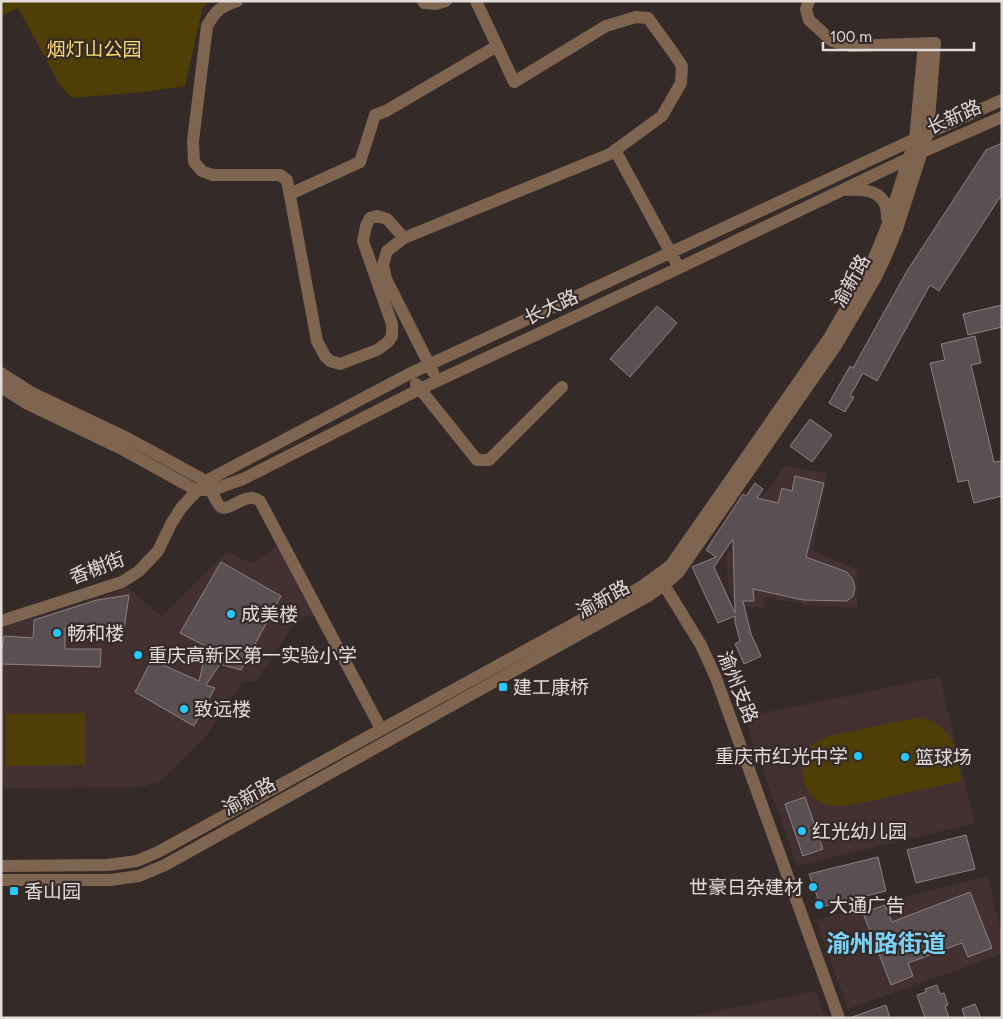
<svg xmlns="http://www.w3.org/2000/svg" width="1003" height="1019" font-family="Figtree,'Noto Sans SC',sans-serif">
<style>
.built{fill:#423130}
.green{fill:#4f3f06}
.building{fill:#5a4f53;stroke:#8d8185;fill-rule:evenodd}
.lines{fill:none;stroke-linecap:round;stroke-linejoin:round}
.minor{stroke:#7f6550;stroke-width:12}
.poi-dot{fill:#25c9fe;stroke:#342a28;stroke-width:2}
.labels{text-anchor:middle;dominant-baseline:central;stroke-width:4.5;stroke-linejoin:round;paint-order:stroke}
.park-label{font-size:19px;fill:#fdda6e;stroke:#342a28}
.street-label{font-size:19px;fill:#e3dcdb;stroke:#342a28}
.poi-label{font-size:19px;fill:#e3dcdb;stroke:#342a28;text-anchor:start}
.district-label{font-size:24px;font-weight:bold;fill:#7ad2f7;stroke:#342a28}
</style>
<rect width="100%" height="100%" fill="#342a28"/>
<path class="built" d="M784,466l43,7 -14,78 45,19 -1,38 -47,-3 -45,-7 -1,10 -29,-3 -6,-14 -3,-34 34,-58 12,-14z
M277,546l36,69 -16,4 -40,62h-14l-39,58 -42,41 -20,7 -141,1v-160l127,-40 34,28 64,-64 26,11z
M940,677l35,146 -178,43 -53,-149z
M988,876l14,60v18l-154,55 -32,-89z
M816,991l9,27h-143z"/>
<path class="green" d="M1,1h207l-6,9 -17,76 -42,6 -71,6 -12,-13 -42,-77 -17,8z
M85,713l1,52 -80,1v-52z
M921,718c35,8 34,32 41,63l-116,25c-9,0 -16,0 -24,-3 -19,-9 -26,-36 -13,-54 5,-6 12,-9 20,-13l81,-17z"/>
<path class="building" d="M1002,143v51l-63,97 -9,-6 -53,96 -14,-8 -13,23 4,1 -9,15 -16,-9 21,-37 3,2 54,-97 79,-121z
M1002,305v22l-34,8 -5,-21z
M657,306l20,17 -47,54 -20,-18z
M975,336l6,27 -10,2 23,97 8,-1v35l-28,7 -6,-23 -10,2 -28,-119 15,-3 -4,-16z
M810,419l22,16 -20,27 -22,-16z
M795,476l29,7 -18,74 41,15 6,8 2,8 -2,8 -6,5 -44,-1 -50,-11 1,12h-11l8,33 10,22 -17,8 -9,-20 5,-3 -5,-19v-6l-17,7 -26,-56 24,-10 -10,-7 37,-56 3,2 9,-13 8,6 -6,9 21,5 4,-15 10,3zM733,539l2,74 -21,-46z
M221,562l60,34 -40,74 -21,-6 -14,21 9,3 -21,38 -59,-34 17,-32 47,21 8,-34 -27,-14z
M129,595l-5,34 -59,-1v21h36l-1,18 -99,-3v-11l3,-17 29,2 1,-18 63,-20z
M805,797l18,52 -20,7 -18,-52z
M966,835l9,34 -59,14 -9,-33z
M878,857l8,34 -65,16 -12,-33z
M970,892l22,56 -24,9 -6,-14 -54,20 5,13 -22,9 -28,-72 22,-8 7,17z
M937,985l3,9 4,-1 4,12 -3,1 4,12h-24l-8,-23 9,-3 -1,-3z
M975,1004l6,14h-16l-3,-9z
M886,1005l4,13h-37l-1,-1z"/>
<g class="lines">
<path class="minor" d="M237,1c-17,6 -21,9 -30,25l-14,115 1,21 8,9 10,4h68l7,5 30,161 8,15 5,5 10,3 37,-14 11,-8 4,-6v-12l-29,-83 3,-15 4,-8 7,-2 10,3 17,19
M423,1l1,2 12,1 10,-3
M615,150l64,118
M848,190c21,-1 40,2 39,28
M290,194l70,-32 15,-47 11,-4 111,-65
M433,372l-47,-93 -3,-14 4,-14 17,-13 206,-84 52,-38 19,-33 1,-17 -10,-15 -24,-33 -12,-1 -30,9 -92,56 -38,-81
M1,373l31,20 95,45 79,43c3,5 11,23 14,25 9,8 25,-16 40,-5l121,228
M416,384l61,76h12l73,-73
M1,387l25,16 96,46 74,41h16l31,-11 177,-90 259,-121 243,-116 80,-35
M661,580l40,65 15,33 123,340
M1,621l121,-39 17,-11 19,-20 13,-27 10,-16 25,-27 203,-107 519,-241 74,-33
M1,866l107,-1 29,-4 21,-9 483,-265 30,-22 158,-227 37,-64 11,-23 10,-25 28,-87 9,-95
M1,880h109l29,-4 26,-11 483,-269 16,-11 14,-12 159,-229 39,-67 10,-21 11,-27 31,-96 7,-90 -84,3 -19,-5 -23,-21 -3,-11 3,-8"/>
</g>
<g class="poi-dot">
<circle cx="231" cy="614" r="5"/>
<circle cx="57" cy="633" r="5"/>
<circle cx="138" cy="655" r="5"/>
<rect x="498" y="682" width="10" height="10" rx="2.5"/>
<circle cx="184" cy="709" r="5"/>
<circle cx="858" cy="756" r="5"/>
<circle cx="905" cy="757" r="5"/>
<circle cx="802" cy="831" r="5"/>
<circle cx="813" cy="887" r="5"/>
<rect x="9" y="886" width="10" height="10" rx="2.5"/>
<circle cx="819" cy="905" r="5"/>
</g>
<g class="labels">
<g class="park-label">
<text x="94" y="49">烟灯山公园</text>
</g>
<g class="street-label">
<text transform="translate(954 117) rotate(-24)">长新路</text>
<text transform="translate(851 281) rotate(-61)">渝新路</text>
<text transform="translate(551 307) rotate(-25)">长大路</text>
<text transform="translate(97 568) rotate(-21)">香榭街</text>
<text transform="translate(603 599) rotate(-29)">渝新路</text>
<text transform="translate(738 687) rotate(68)">渝州支路</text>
<text transform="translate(249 796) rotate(-29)">渝新路</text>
</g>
<g class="poi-label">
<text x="241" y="614">成美楼</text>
<text x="67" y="633">畅和楼</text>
<text x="148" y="655">重庆高新区第一实验小学</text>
<text x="513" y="687">建工康桥</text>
<text x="194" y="709">致远楼</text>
<text x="848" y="756" text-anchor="end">重庆市红光中学</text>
<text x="915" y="757">篮球场</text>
<text x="812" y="831">红光幼儿园</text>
<text x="803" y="887" text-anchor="end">世豪日杂建材</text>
<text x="24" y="891">香山园</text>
<text x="829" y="905">大通广告</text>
</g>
<g class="district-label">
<text x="886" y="943">渝州路街道</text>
</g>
</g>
<rect width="1003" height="1019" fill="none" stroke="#e3dcdb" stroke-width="5"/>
<path d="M823 42v8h151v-8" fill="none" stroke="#e3dcdb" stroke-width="2.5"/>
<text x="830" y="42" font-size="15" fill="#e3dcdb" stroke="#342a28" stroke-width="4" paint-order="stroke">100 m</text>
</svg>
